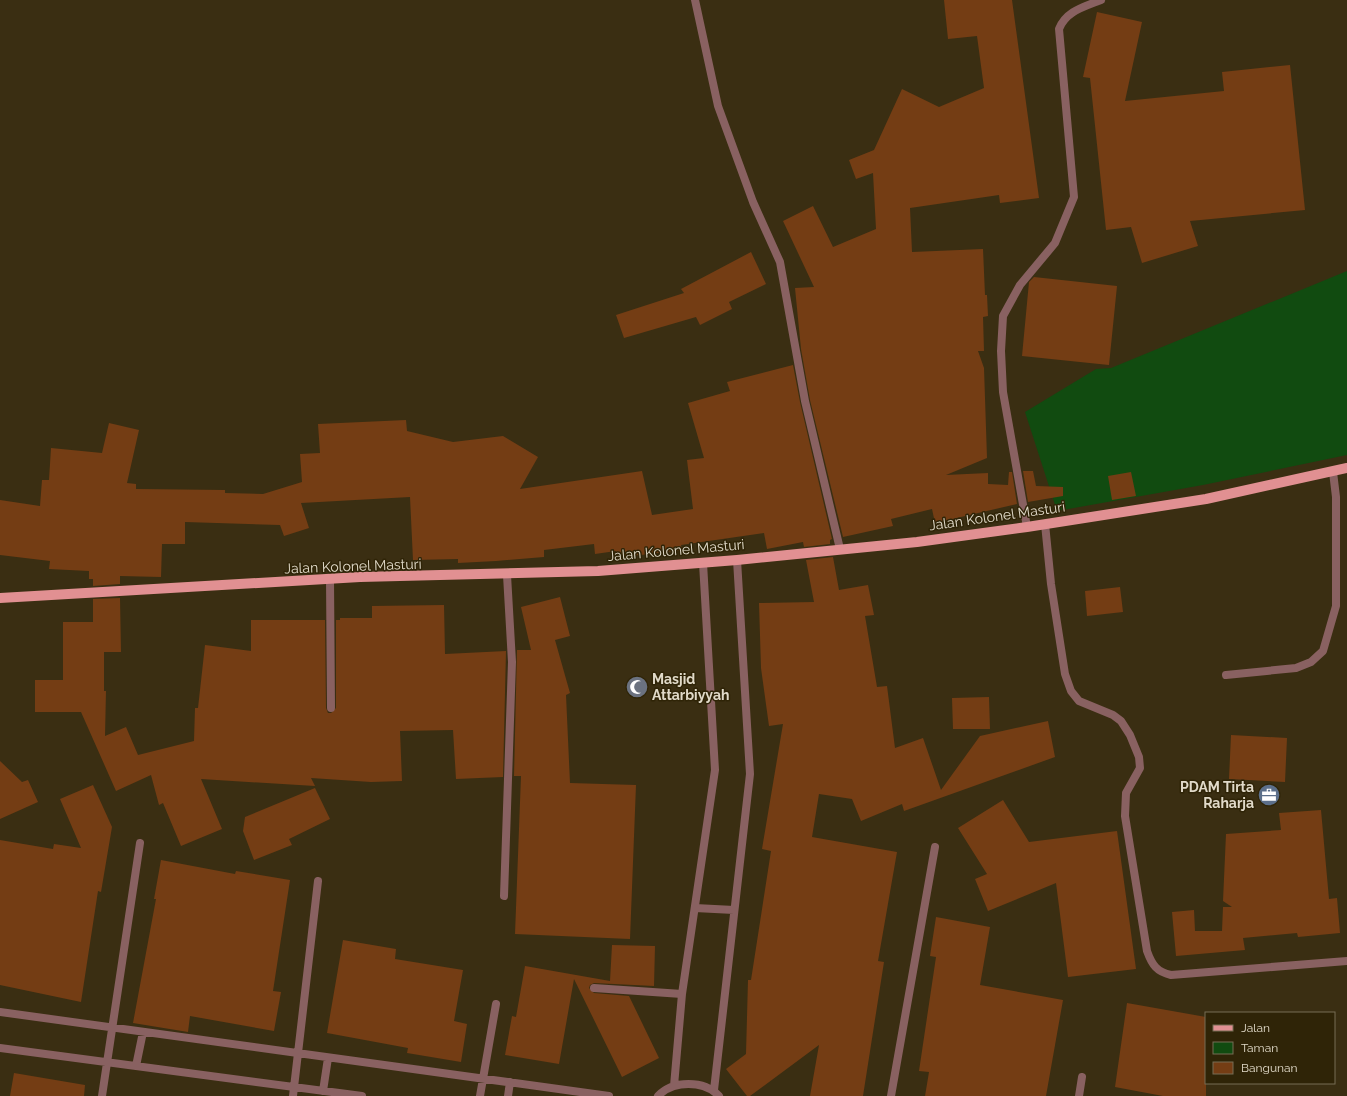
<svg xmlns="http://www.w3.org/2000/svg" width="1347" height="1096" font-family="Raleway,sans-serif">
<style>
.green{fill:#114b10}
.building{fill:#743d14}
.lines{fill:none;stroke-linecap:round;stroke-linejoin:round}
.lane{stroke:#896161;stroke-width:8}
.street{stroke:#896161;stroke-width:8}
.primary{stroke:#e19092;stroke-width:10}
.labels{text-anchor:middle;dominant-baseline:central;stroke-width:3;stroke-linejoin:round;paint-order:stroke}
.street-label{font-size:14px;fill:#e1dac9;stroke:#2f2407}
.poi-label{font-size:14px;font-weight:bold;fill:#e1dac9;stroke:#2f2407;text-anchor:start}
</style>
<rect width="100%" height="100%" fill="#3a2e12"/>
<path class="green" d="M1347,271v184l-144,30 -146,26 -32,-99 71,-43 15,-1z"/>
<path class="building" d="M944,0h68l27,198 -39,5 -1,-8 -89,13 2,44 71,-3 2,46h2l1,21 -5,1 1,34h-6l6,17 3,90 -41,17 42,-2v11l20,1 1,-13h3l5,32 -82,19 -3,-14 -41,10 2,7 -50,11 -33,-137 -9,-51 -6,-61 19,-1 -31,-66 30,-15 20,41 43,-18 -3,-56 -17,6 -7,-19 25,-10 28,-61 37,18 45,-19 -7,-52 -29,3z
M1097,12l45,10 -17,79 99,-10 -2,-19 68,-7 15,145 -115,11 8,25 -56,17 -11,-36 -25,3 -16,-152 -7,-1z
M751,252l15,32 -37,18 3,7 -32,16 -4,-8 -72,21 -8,-23 68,-22 -3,-4z
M1034,277l83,9 -8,79 -87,-9 7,-74z
M793,365l7,37 32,137 -2,1v4l-26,3 -1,-5 -36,7 -3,-16 -83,12 1,5 -41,5 -25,1v-5l-21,3 -1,-10 -50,6v7l-48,4 -38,2v-4l-45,1 -3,-63 -109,6 8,25 -25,8 -4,-11 -95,-3v22h-23l-1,33 -41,-1v8l-27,2v-7h-4v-8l-40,-2 1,-8 -50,-6v-55l40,6 2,-26h7l2,-32 51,5 7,-30 30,7 -12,53 9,1v5l89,1v3l38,1 39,-12 -2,-28 20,-1 -2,-29 88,-4 1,11 46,11 50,-6 35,21 -18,32 122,-18 10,44 41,-6 -6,-49 17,-2 -16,-55 42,-12 -3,-9z
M1023,471h10l3,15 27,1v9l-35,6z
M1131,472l5,24 -24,4 -4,-24z
M833,557l6,33 29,-5 6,30 -9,1 12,71 10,-1 8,62 28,-10 18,52 39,-54 68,-15 7,36 -151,54 -2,-7 -41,17 -9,-22 -33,-5 -7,43 85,15 -19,109 6,1 -21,134h-53l9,-51 -69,51h-3l-21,-27 20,-15 2,-74h3l20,-129 -9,-2 21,-125 -14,2 -8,-58 -2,-65 55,-1 -8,-42z
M1120,587l3,25 -36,4 -2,-25z
M560,597l10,39 -15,4 15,53 -4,2 4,88 66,2 -6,154 -115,-5 6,-158h-7l3,-126h14l-10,-43z
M120,598l1,54h-17v39h2l-1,45 21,-9 12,28 56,-14 1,-33h3l7,-63 46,6v-31h74l1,88 2,5h3l5,-5v-88h4v-2h32v-12l72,-1 1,49 61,-3 -3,126 -47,2 -3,-49 -53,1 2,50 -31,1 -60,-4 4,8 -114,-7 21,50 -41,17 -18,-43 -4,2 -8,-30 -35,16 -35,-79h-46v-32h28v-58h30v-23z
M989,697l1,32h-37l-1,-31z
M1231,735l56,3 -2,44 -56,-3z
M0,761l22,21 6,-2 10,22 -38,17z
M93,785l19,42 -11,65 -3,-1 -17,111 -81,-17v-145l53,9 1,-5 27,4 -21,-49z
M315,788l15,31 -41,20 3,6 -38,15 -11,-29 2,-14z
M1003,800l26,42 88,-11 19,138 -68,8 -12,-94 -68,28 -13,-32 12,-5 -29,-46z
M1321,810l8,89 8,-1 3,35 -42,4 -1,-4 -54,5 2,12 -69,6 -4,-44 22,-2 1,21h27l1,-24h9l-9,-6 3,-67 55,-4 -2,-17z
M161,860l74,14 1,-3 54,9 -17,111 8,1 -7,39 -84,-15 -2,16 -55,-9 23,-124h-2z
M936,917l54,10 -10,58 83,15 -17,96h-121l4,-24 -10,-1 17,-114 -6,-1z
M343,940l53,9 -1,10 68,11 -9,51 13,3 -6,38 -54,-9 1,-5 -81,-15z
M612,945l43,1 -1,40 -60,-3 -4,2 -1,3 5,5 35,3 30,62 -37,19 -48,-98 -15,85 -54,-9 7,-39 4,1 9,-51 85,15z
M1127,1003l79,14v79h-43l-48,-9z
M14,1073l71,12 -1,11h-74z"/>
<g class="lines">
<path class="lane" d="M1045,524l6,60 14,90 6,17 8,10 34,14 8,6 9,14 9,22 1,11 -14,25 -1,23 22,135c5,14 10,21 24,24l176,-14
M1027,527l-24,-135 -2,-41 2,-35 17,-31 35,-42 19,-46 -15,-168c7,-18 25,-22 42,-29
M1226,675l70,-7 15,-6 12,-11 13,-45v-109l-3,-25"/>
<path class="street" d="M695,0l23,106 35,96 27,60 25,139 35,148
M330,579l1,129
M504,896l8,-234 -5,-87
M695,908l39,2
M594,988l88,6
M0,1012l609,84
M0,1048l362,48
M136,1066l7,-34
M674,1086l8,-92 33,-224 -12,-207
M714,1090l36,-316 -13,-214
M323,1091l5,-33
M102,1096l38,-253
M293,1096l25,-215
M480,1096l16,-92
M508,1096l2,-14
M658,1096c15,-16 46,-16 61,0
M891,1096l44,-249
M1079,1096l3,-19"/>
<path class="primary" d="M0,598l360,-21 238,-6 139,-11 180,-18 110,-15 179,-28 141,-31"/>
</g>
<defs>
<g id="mosque-disc" transform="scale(1.15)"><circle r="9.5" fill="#6b7280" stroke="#2f2407"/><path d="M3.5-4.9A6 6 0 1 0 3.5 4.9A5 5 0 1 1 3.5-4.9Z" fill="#fff"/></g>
<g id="office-disc" transform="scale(1.15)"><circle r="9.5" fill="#5c6f8a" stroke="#2f2407"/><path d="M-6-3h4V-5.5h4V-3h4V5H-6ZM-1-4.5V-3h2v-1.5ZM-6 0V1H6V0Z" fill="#fff"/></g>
</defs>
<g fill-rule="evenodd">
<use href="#mosque-disc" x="637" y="687"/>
<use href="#office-disc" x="1269" y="795"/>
</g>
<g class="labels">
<g class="street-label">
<text transform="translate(997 516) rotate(-8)">Jalan Kolonel Masturi</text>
<text transform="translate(676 550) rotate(-5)">Jalan Kolonel Masturi</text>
<text transform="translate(353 566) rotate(-2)">Jalan Kolonel Masturi</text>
</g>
<g class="poi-label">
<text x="652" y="679">Masjid<tspan x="652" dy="16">Attarbiyyah</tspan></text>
<text x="1254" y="787" text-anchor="end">PDAM Tirta<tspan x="1254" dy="16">Raharja</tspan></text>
</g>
</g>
<rect x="1205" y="1012" width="130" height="72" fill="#2f2407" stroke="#766d55"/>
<rect x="1213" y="1025" width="20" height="6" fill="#e19092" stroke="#766d55"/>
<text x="1241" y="1032" font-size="12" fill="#e1dac9">Jalan</text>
<rect x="1213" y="1042" width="20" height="12" fill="#114b10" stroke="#766d55"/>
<text x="1241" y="1052" font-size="12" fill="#e1dac9">Taman</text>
<rect x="1213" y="1062" width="20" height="12" fill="#743d14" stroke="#766d55"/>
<text x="1241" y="1072" font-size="12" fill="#e1dac9">Bangunan</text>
</svg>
